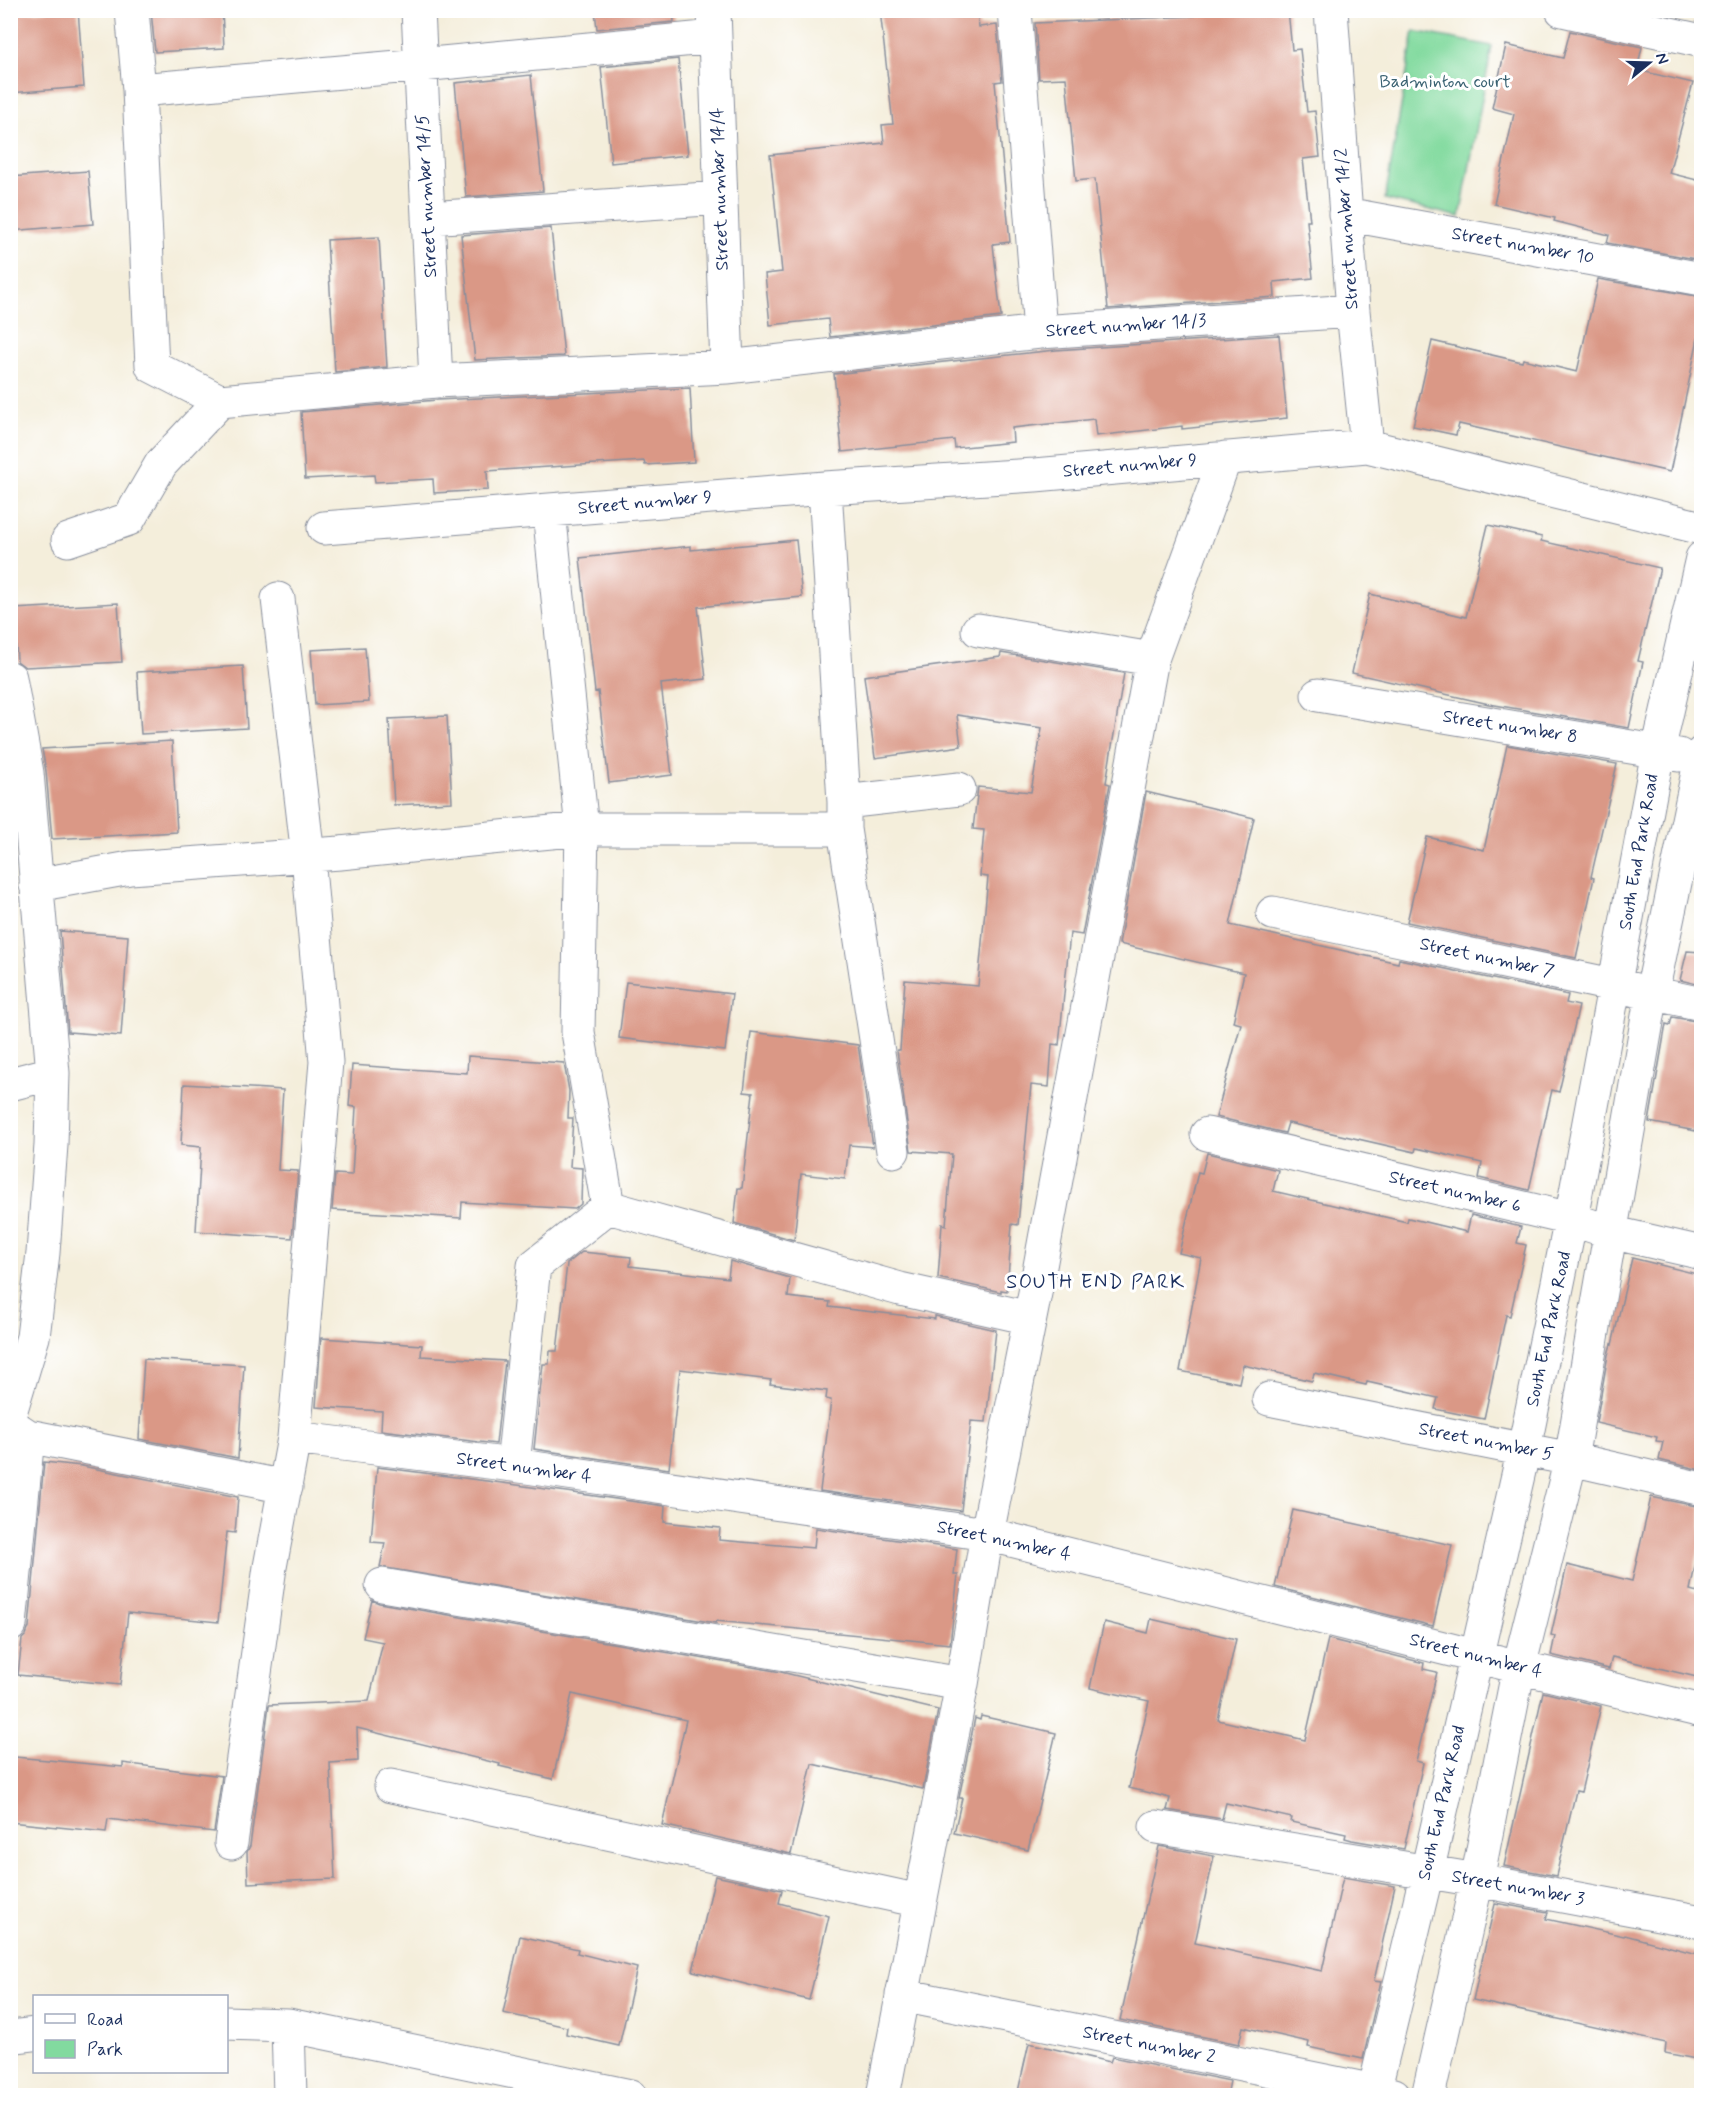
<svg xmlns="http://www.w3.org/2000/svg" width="1712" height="2106" font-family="Mynerve,sans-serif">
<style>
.green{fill:#82da9f;stroke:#4e847e;stroke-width:1.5}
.building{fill:#da9886}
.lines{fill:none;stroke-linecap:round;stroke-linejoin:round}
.minor-casing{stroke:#888e9c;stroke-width:35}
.minor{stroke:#fff;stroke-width:33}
.labels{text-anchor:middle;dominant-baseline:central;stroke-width:6;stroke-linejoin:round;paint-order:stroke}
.park-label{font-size:18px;fill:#3a6272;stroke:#fff}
.street-label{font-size:18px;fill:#1b2f5e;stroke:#fff}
.neighbourhood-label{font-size:20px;letter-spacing:1.5px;fill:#1b2f5e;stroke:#fff}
</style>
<rect width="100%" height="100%" fill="#fff"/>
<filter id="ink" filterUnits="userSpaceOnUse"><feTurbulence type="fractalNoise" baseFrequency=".0167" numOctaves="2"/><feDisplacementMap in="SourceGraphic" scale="12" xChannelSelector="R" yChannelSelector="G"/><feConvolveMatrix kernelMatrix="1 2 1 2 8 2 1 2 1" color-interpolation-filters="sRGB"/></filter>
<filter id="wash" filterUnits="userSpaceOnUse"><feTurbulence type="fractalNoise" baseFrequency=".008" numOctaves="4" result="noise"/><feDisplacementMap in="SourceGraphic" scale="24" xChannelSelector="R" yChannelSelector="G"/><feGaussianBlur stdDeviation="1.35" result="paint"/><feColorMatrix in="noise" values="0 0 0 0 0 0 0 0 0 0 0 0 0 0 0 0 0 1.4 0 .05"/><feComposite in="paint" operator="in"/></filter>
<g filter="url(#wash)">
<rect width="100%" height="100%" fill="#f4eedb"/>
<path class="green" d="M1414,31l78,15 -32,171 -75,-18z"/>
<g id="blocks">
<path class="building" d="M54,10h24l6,77 -74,6v-79z
M151,10h71l2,38 -69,4z
M595,10h78l1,12 -77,7z
M880,10h97l2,17 18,-2 5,56 -7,1 15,160 -17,2 8,73 -171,20 -2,-18 -58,6 -5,-51 17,-2 -12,-117 114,-12 -2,-18 11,-1z
M1195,10h93l4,40 8,-1 7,63 8,-1 5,46 -17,2 7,62h-3l6,57 -39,4 1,15 -167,12 -13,-130 -19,2 -10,-103 -27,1 -4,-56 160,-7z
M1570,31l72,16 -5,23 56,13 -24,90 32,8v79l-94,-17 2,-8 -55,-14 1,-3 -61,-14 20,-90 -22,-6 14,-63 57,13z
M678,59l10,96 -77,8 -10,-96z
M531,75l12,116 -77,6 -11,-114z
M88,171l5,53 -83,7v-54z
M551,228l13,128 -89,4 -14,-125z
M379,237l8,130 -52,5 -8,-132z
M1598,279l103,18v27l-31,148 -211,-48 -3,11 -43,-9 19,-85 90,21 1,-3 54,13z
M1279,335l8,83 -105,11v-3l-86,10 -2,-17 -82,9 1,14 -58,6 -1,-8 -112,12 -8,-78 222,-24z
M690,388l4,74 -49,3 -1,-4 -157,10 1,19 -54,3 -1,-14 -58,3 -1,-7 -69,4 -4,-67 136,-12z
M1488,525l54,12 -1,4 119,27 -22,93 5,1 -14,66 -140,-24 -137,-31 18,-79 96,23z
M796,540l6,57 -104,10 8,72 -45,5 11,91 -63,8 -11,-92 -3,1 -15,-134 111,-12v4z
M118,603l4,59 -97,5 -8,-6 -3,-52z
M365,647l4,55 -54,3 -4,-55z
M1001,653l123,20 -18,110 4,1 -28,151 -12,-2 -11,112 -7,-1 -3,43 -18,-2 -13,140 -6,-1 -5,67 -6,-1v2l-63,-14 4,-54 4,1 6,-71 -41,-3 -14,-101h3l5,-70 73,6 10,-109 -8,-1 4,-46 -11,-1 5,-42 53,5 11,-64 -85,-13 4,31 -86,12 -11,-82 136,-19z
M243,666l4,62 -106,6 -4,-62z
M447,716l5,86 -58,3 -5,-86z
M172,741l5,91 -125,7 -6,-68 -4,-22z
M1507,745l110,19 -26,113 3,1 -18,80 -169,-36 20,-85 57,13z
M1146,792l108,26 -24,107 168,38 1,-4 169,36 -2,8 13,3 -20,86 -7,-2 -23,100 -50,-12 3,-15 -66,-15 -1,4 -127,-29 -3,10 -69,-16 25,-93 -8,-2 11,-49 -125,-29z
M60,931l68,5 -7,100 -53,-4z
M1687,951l14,1v33l-21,-5z
M626,982l106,12 -7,57 -106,-13z
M1672,1017l29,5v110l-52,-10 17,-98 4,1z
M751,1032l107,13 15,102 -24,-2 -4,34 -44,-5 -7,66 -60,-17 4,-35h4l11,-95 -9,-1z
M468,1056l96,7 5,28 -1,27h5l-3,49 12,1 -1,36 -6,5 -113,-7 -1,16 -129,-8 3,-36 17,1 4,-68 -7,-1 3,-41 115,8z
M184,1084l99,6 -5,80 20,1 -6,67 -96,-7 5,-84 -20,-2z
M1207,1153l71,17 -5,21 77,18 57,13 1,-4 59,14 4,-17 50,12 -4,16 9,2 -16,71 -4,-1 -22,104 -49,-10 3,-11 -71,-16 -1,3 -52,-12 -2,8 -69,-16 -4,18 -59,-12 21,-113 -22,-5 19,-81 4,1z
M582,1252l49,5 -1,9 98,12 2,-17 60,17 -2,19 42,5 -1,5 106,12v-3l61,14 -10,92 -15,-1 -10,90 -141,-20 11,-91 -5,-1 1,-8 -57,-7 1,-4 -91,-11 -11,100 -135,-20 9,-85h6l1,-13h7l10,-87z
M1632,1258l69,17v195l-42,-10 4,-18 -7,-1 1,-4 -61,-14 12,-68 3,-11 1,1z
M321,1338l101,7 -1,11 84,5 -9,83 -115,-14 1,-19 -66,-4z
M144,1359l100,6 -6,93 -99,-19z
M44,1462l38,4 156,31 -3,36 -8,-1 -9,90 -90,-9 -8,72 -102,-10 4,-36 4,-4 3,-8z
M377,1467l133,17 155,22 -1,16 56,6 -1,12 95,8 2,-20 141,21 -3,26h4l-8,69 -234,-23v2l-336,-56 5,-24 -14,-1z
M1651,1497l50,10v32l-11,51 11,3v85l-89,-21 -3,12 -58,-14 4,-19 -4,-1 16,-70 65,16z
M1293,1510l159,35 -19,81 -158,-39z
M372,1600l7,3 402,69 157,38 -15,79 -111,-25 -21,90 -129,-29 24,-105 -114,-26 -19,85 -54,-13 1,-2 -61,-15v-1l-82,-20 1,33 -28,2 5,116 -87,4 -1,-31 3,-6 19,-141 100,-4 14,-59 -20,-4z
M1151,1619l85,20 -18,81 87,20 23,-101 96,24 -1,6 14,3 -21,89 7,2 -19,86 -52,-9 -7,-2 1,-4 -55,-12 1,-4 -66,-15 -4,16 -55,-9 3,-12 -41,-10 20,-87 -59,-13 14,-66 44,11z
M1543,1692l58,14 -20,86 -5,-1 -20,85 -52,-10z
M981,1716l75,17 -28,117 -74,-17 8,-35h-3l16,-80 5,2z
M15,1757l108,10v-4l99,13 -8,56 -106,-13 -2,13 -96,-10z
M1159,1846l55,10 -19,87 127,28 21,-94 52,9 -21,95 7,1 -18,77 -55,-12 1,-5 -66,-15 -4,17 -119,-24z
M715,1876l67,14 -3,13 50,13 -20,84 -116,-29z
M1495,1903l53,9 -2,7 78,17 1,-1 76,20v105l-36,-7 1,-10 -193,-43z
M520,1936l58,13 -1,4 60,15 -18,78 -53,-12 1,-7 -64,-14z
M1029,2043l81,19 2,-5 118,24 -3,15h-210z"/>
</g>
</g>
<g filter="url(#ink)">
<use href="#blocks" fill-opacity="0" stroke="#888e9c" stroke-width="1.5"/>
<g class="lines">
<g class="minor-casing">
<path id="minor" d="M132,10l7,80 13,276 68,35 216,-20 291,-14 313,-35
M418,10l18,371
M714,10l13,357
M1015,10l25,322 313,-21
M1331,10l22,301 14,135
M1562,10l140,31
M139,90l282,-25 294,-28
M1345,214l357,65
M428,218l293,-20
M825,488l19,314v27l49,322
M324,528l501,-40 210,-13 332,-29 335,82
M68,540l61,-21 32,-55 59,-63
M1152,659l73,-201
M10,678l17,95 26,300 -2,72 -8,108 -10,84 -23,76
M1318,695l361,60
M844,802l115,-13
M36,885l94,-17 210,-15 242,-24h262
M1273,913l429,91
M10,1084l43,-11
M1207,1134l364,85 39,13 92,21
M608,1207l292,82 130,29
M1269,1399l302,60 131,30
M10,1424l18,12 258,51
M294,1438l219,27 474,69 532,133 183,44
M513,1465l21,-199 74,-59 -30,-175 4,-203 -33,-318
M382,1585l580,99
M10,1625l18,-189
M391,1786l529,115
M1156,1827l321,53 225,42
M231,1843l39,-276 24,-129 32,-376 -18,-206 -30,-257
M902,1995l492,100
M226,2023l62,2 342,71
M288,2025l2,71
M10,2037l24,-3
M883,2096l79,-412 25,-150 49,-246 116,-629 -174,-29
M1373,2096l54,-224 97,-423 47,-230 87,-468 44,-193
M1428,2096l49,-216 42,-213 52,-208 81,-466 50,-240"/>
</g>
<use href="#minor" class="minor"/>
</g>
</g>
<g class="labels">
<g class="park-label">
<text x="1445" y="82">Badminton court</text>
</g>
<g class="street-label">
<text transform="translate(720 189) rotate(-92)">Street number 14/4</text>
<text transform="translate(427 196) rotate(-93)">Street number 14/5</text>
<text transform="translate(1347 229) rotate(-94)">Street number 14/2</text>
<text transform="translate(1523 246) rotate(10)">Street number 10</text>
<text transform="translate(1126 326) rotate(-4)">Street number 14/3</text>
<text transform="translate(1130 466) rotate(-5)">Street number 9</text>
<text transform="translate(645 503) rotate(-5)">Street number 9</text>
<text transform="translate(1510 727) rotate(9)">Street number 8</text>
<text transform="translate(1639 852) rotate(-80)">South End Park Road</text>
<text transform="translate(1487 958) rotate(12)">Street number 7</text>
<text transform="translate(1455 1192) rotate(13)">Street number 6</text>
<text transform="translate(1549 1329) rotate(-78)">South End Park Road</text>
<text transform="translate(1486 1442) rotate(11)">Street number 5</text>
<text transform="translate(524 1468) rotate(8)">Street number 4</text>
<text transform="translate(1004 1541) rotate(12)">Street number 4</text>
<text transform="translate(1476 1656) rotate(14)">Street number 4</text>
<text transform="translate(1442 1803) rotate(-77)">South End Park Road</text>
<text transform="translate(1518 1888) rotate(10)">Street number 3</text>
<text transform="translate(1149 2045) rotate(11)">Street number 2</text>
</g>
<g class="neighbourhood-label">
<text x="1096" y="1282">SOUTH END PARK</text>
</g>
</g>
<rect width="1712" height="2106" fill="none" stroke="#fff" stroke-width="36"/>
<rect x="33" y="1995" width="195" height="78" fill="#ffffff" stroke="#a4acbf" stroke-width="1.5"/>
<rect x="45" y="2014" width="30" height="9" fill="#ffffff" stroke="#a4acbf" stroke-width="1.5"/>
<text x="87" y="2025" font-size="18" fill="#1b2f5e">Road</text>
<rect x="45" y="2040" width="30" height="18" fill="#82da9f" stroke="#a4acbf" stroke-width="1.5"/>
<text x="87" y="2055" font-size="18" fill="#1b2f5e">Park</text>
<g transform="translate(1649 63) rotate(71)" stroke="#ffffff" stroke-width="4.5" paint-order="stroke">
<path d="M0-4.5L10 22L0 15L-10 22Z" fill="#1b2f5e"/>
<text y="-9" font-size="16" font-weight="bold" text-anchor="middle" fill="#1b2f5e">N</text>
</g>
</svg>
